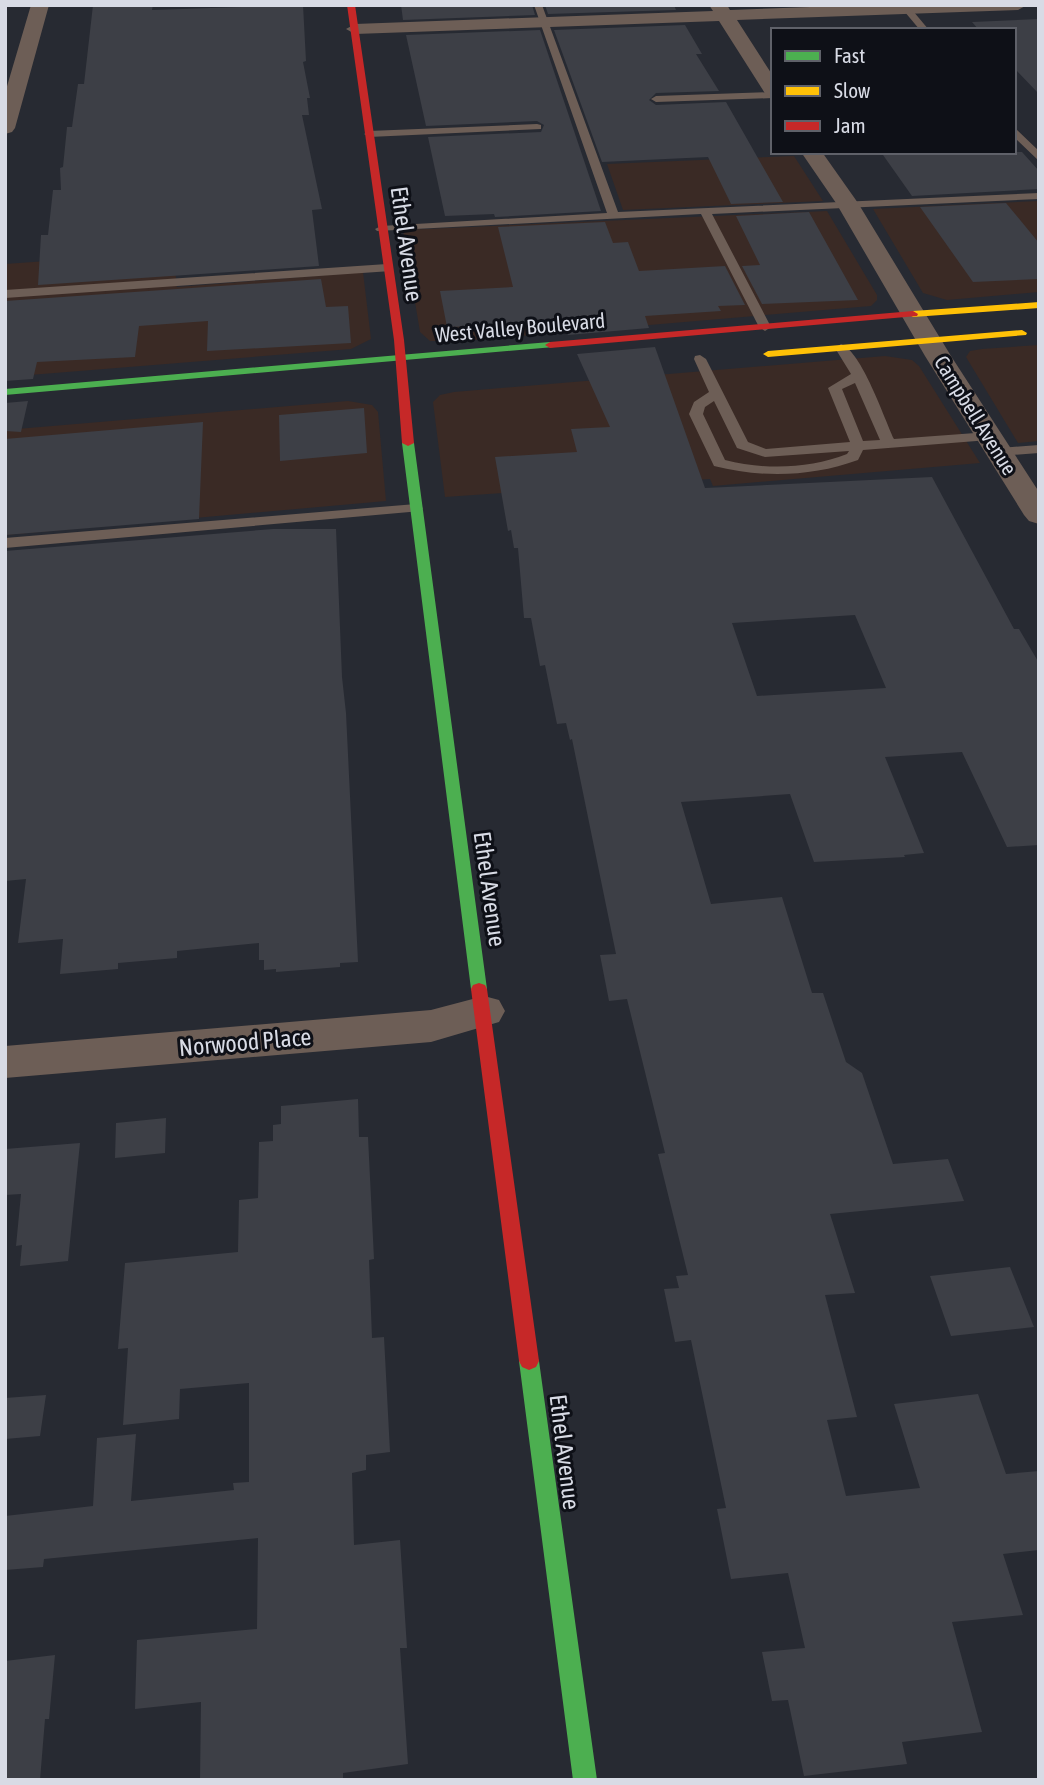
<svg xmlns="http://www.w3.org/2000/svg" width="1044" height="1785" font-family="'Asap Condensed',sans-serif">
<style>
.commercial{fill:#3a2a25}
.building{fill:#3d3f46;fill-rule:evenodd}
.lines{fill:none;stroke-linecap:round;stroke-linejoin:round}
.lane{fill:#6d5e56;fill-rule:evenodd}
.street{fill:#6d5e56;fill-rule:evenodd}
.fast{fill:#4caf50;fill-rule:evenodd}
.slow{fill:#ffc107;fill-rule:evenodd}
.jam{fill:#c62828;fill-rule:evenodd}
.labels{text-anchor:middle;dominant-baseline:central;stroke-width:6;stroke-linejoin:round;paint-order:stroke}
.far-street-label{font-size:21px;fill:#d8dbe5;stroke:#0e1017}
.street-label{font-size:24px;fill:#d8dbe5;stroke:#0e1017}
</style>
<rect width="100%" height="100%" fill="#272a32"/>
<path class="commercial" d="M794,156l29,45 -200,9 -16,-46z
M1039,201v91l-92,8 -24,-7 -50,-84z
M827,211l50,84v5l-6,6 -410,35h-31l-10,-9 -17,-102z
M173,252l4,35 186,-15 8,67 -20,10 -346,28v-113z
M1039,345v96l-21,2 -52,-86 4,-6 12,-2z
M885,356l27,4 7,6 61,97 -267,23 -3,-7 -265,18 -12,-95 7,-7 14,-3z
M348,401l24,4 6,7 8,89 -381,34v-105z"/>
<path class="building" d="M93,5h60l-1,5 151,-5 3,56 -3,1 7,36h-3l2,17h-7l20,94 -10,1 7,56 -281,19 3,-50h7l5,-45h8l-1,-22 3,-1 4,-40h5l6,-43h6z
M401,5h131l3,10 -132,5z
M545,5h129l2,5 -128,4z
M1039,19v75l-25,-26v-38h-35l-7,-8z
M685,25l17,29h-6l23,37 -63,2 -7,7 7,5 70,-3 57,100 -52,2 -23,-47 -106,5 -48,-132z
M540,30l61,181 -106,6 -1,-3 -49,2 -17,-79 113,-5 3,-7 -7,-4 -111,5 -20,-91z
M963,152h59l17,19v18l-127,7 -29,-41z
M1006,203l33,40v36l-66,3 -53,-75z
M809,212l49,88 -96,4 -20,-38 18,-1 -24,-49z
M605,222l8,21 15,-1 11,29 86,-5 20,39 -27,1 3,5 -76,5 4,12 -81,7 -5,-11 -116,3 -7,-36 73,-4 -15,-60z
M321,279l5,28 22,-1 3,37 -144,8 1,-30 -69,5 -4,31 -98,5 -4,17 -28,2v-80z
M655,347l50,141 227,-11 82,152h5l20,34v182l-32,2 -45,-95 -77,5 39,96 -20,2 1,2 -91,5 -24,-68 -109,8 30,102 71,-7 30,96h11l23,69 16,11 31,91 55,-5 16,42 -134,13 25,79 -30,2 32,122 -30,3 19,76 74,-8 -26,-84 84,-10 28,80 33,-3v79l-36,4 20,61 -71,7 30,110 -80,10 5,22 -103,12 -16,-76 -16,1 -10,-49 43,-4 -17,-75 -57,6 -14,-70 9,-1 -35,-168 -16,2 -11,-53 15,-1 -3,-12 12,-1 -30,-121 7,-1 -38,-154 -18,2 -9,-46 16,-1 -44,-215 -2,1 -4,-17 -9,1 -12,-59 -5,1 -9,-48h-7l-6,-70h-4l-3,-18 -3,1 -13,-74 82,-5 -6,-23 39,-2 -33,-73zM855,615l31,73 -129,8 -25,-73z
M28,401l-7,31 -16,-1v-28z
M364,408l3,45 -87,8 -1,-46z
M203,422l-4,97 -194,16v-96z
M273,529h63l6,148 4,36 12,249 -18,1v4l-64,5v-3l-12,1v-10h-5v-17l-82,8v7l-59,5v6l-58,5 3,-35 -45,4 8,-64 -21,2v-330z
M358,1099l1,38h9l6,122 -5,1 3,78 12,-1 6,115 -24,3v15l-14,3 2,72 46,-5 7,108h-7l8,116 -65,9v7h-143l1,-78 -66,7 2,-69 120,-11 1,-91 -214,21 -1,8 -38,3v-54l88,-10 4,-68 39,-4 -5,67 103,-11 -1,-7 16,-1v-99l-69,6 -1,30 -56,6 5,-77 -10,1 7,-86 113,-11 1,-52 19,-2 1,-56 14,-1v-16l8,-1v-18z
M166,1118l-1,35 -50,5 1,-35z
M80,1143l-12,118 -48,5 2,-21 -6,1 5,-52 -16,1v-46z
M1010,1267l24,60 -83,9 -21,-60z
M46,1395l-6,41 -35,3v-41z
M55,1655l-6,64h-4l-5,61h-35v-119z"/>
<g class="lines">
<path class="lane" d="M534,5h8l76,207 421,-19v6l-327,15 59,113 -6,4 -6,-4 -58,-113 -324,17 -2,-2 6,-3 226,-13z
M899,5h9l21,25h-9z
M773,92v6l-117,4 -5,-3 5,-3z
M537,124l4,1v4l-172,8 -5,-3 5,-3z
M1014,127l25,24v10l-25,-24z
M387,264l4,1v6l-386,27v-8z
M841,344c21,8 43,74 53,95l95,-7 7,4 -7,4 -126,10 -5,10c-47,17 -96,18 -144,6l-25,-52 5,-12 15,-10 -15,-33 1,-3 5,-1 6,4 42,83 18,7 84,-7 -22,-54 23,-14 -16,-26zM855,383l25,57 -17,1 -21,-52zM714,401l23,47 28,9 84,-6 -2,3c-38,15 -83,16 -122,6l-22,-46 2,-7z
M1039,445v8l-39,3 -7,-4 7,-4z
M416,504l7,4 -2,3 -416,37v-10z"/>
<path class="street" d="M31,5h18l-34,123 -3,4 -7,2v-41z
M709,5h18l3,5 135,-5h162l-9,5 -281,10 36,56v21l-7,-2 -47,-74 -364,13 -9,-5 9,-5 358,-13z
M801,152h21l36,51 93,153 88,136v32l-10,-3 -5,-6 -99,-159 -89,-153z
M484,996l15,4 6,11 -6,11 -68,20 -426,36v-32l426,-36z"/>
<path class="fast" d="M550,342l4,1v4l-549,48v-6z
M408,440l6,3 73,546 -2,4h-12l-2,-4 -69,-546z
M529,1352l7,3 3,6 58,419h-24l-54,-419 3,-6z"/>
<path class="slow" d="M1039,302v6l-126,9 -5,-3 5,-3z
M1022,330l5,3 -1,2 -258,22 -5,-3 5,-3z"/>
<path class="jam" d="M347,5h8l49,335 10,103 -6,3 -6,-3 -8,-103z
M913,311l5,3 -1,2 -367,32 -5,-3 5,-3z
M479,983l6,2 2,4 52,372 -3,6 -7,3 -7,-3 -3,-6 -48,-372 2,-4z"/>
</g>
<g class="labels">
<g class="far-street-label">
<text transform="translate(520 327) rotate(-5)">West Valley Boulevard</text>
<text transform="translate(976 415) rotate(58)">Campbell Avenue</text>
</g>
<g class="street-label">
<text transform="translate(407 244) rotate(82)">Ethel Avenue</text>
<text transform="translate(490 889) rotate(82)">Ethel Avenue</text>
<text transform="translate(245 1042) rotate(-5)">Norwood Place</text>
<text transform="translate(565 1452) rotate(83)">Ethel Avenue</text>
</g>
</g>
<rect width="1044" height="1785" fill="none" stroke="#d8dbe5" stroke-width="14"/>
<rect x="771" y="28" width="245" height="126" fill="#0e1017" stroke="#5f6169" stroke-width="2"/>
<rect x="785" y="51" width="35" height="10" fill="#4caf50" stroke="#5f6169" stroke-width="2"/>
<text x="834" y="63" font-size="21" fill="#d8dbe5">Fast</text>
<rect x="785" y="86" width="35" height="10" fill="#ffc107" stroke="#5f6169" stroke-width="2"/>
<text x="834" y="98" font-size="21" fill="#d8dbe5">Slow</text>
<rect x="785" y="121" width="35" height="10" fill="#c62828" stroke="#5f6169" stroke-width="2"/>
<text x="834" y="133" font-size="21" fill="#d8dbe5">Jam</text>
</svg>
